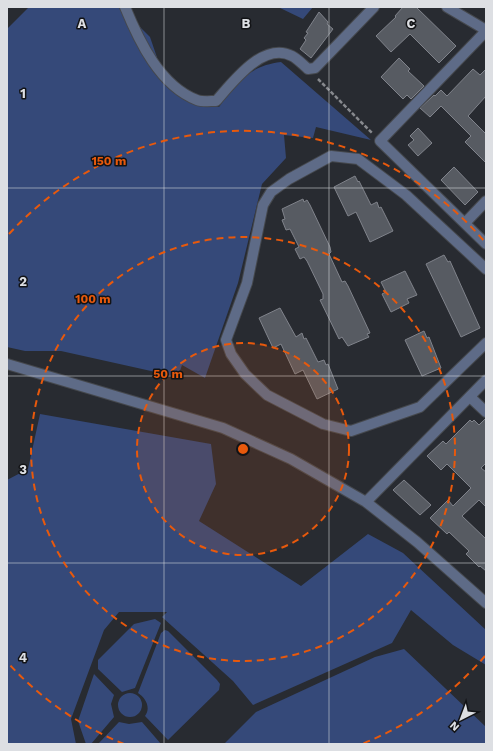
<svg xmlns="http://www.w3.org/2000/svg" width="493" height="751" font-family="'Work Sans',sans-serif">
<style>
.green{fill:#354979}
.building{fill:#575b62;stroke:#80838b}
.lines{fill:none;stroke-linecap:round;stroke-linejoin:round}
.minor-casing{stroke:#45484d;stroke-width:12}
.path{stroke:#87898e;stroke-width:2.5;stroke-dasharray:4 2;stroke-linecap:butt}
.minor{stroke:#5e6b87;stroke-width:10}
.grid{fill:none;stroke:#dddfe3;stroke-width:1;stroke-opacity:0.55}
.ring{fill:none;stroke:#e8590c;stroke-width:2;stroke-dasharray:7 5}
.grid-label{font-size:13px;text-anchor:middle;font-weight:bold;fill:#dddfe3;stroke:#121316;stroke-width:3;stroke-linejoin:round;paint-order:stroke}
.centre{fill:#e8590c;stroke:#121316;stroke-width:2}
.ring-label{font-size:12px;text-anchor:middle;font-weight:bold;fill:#e8590c;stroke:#121316;stroke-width:3;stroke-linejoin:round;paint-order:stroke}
</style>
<rect width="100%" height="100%" fill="#282b31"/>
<path class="green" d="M29,7h91l30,30 12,35 17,22 40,13c18,-25 30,-41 62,-45l90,78 -55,-13 -3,11 -29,-3 2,23 -24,26 -24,99 -33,95 -23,-13 -4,12 -117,-26h-36l-18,-4v-318z
M278,7h35l-10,12z
M40,414l171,30 5,40 -17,37 102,65 67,-52 35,19 83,77v35l-33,-20 -42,-35 -19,33 -139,62 -20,-24 -71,-64 5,-5h-48l-15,18 -33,89 5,25h-69v-264l21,-11z
M155,619l6,4 -26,65 -13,4 -24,-23v-9l36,-36z
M165,630l3,1 49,49 3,4 -1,6 -51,50 -23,-24c6,-8 1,-18 -7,-23l23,-60z
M404,649l82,78v17h-262l32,-32 119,-55z
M94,674l20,21 -3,9 3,13 -23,27h-5l-8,-23z
M118 705a12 12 0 1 1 24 0a12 12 0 1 1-24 0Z
M119,722l10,2 13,-2 19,22h-63z"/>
<path class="building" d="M403,7h13l40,39 -17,17 -29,-29 -19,18 -15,-16 20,-19 -1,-1z
M319,12l9,10 -1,2 6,5 -22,29 -11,-9 6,-9 -2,-2 4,-5 -2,-1z
M399,58l11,11 -2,2 16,15 -13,13 -4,-4 -4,4 -22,-22z
M473,69l7,6 6,-6v27l-18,20 18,18v29l-21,-21 6,-6 -30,-30 -11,11 -10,-9 14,-13 1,1 6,-6 6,6z
M418,128l14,15 -14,13 -10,-11 6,-5 -4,-4z
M454,167l24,25 -13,13 -24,-25z
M355,176l3,6 1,-1 12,24 6,-3 2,6 2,-1 12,24 -23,11 -14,-30 -8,4 -14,-29z
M303,199l1,3 3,-2 3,5 20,42 1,5 -2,2 13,28 3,-1 3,5 22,47 -3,1 2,3 -21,9 -6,-9 -3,2 -19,-39 3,-1v-5l-16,-33 -3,-4 -4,2 -5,-10 4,-2 -9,-18 -4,1 -4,-10 3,-1 -3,-10z
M444,255l4,7 2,-1 30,67 -19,9 -35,-73z
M405,271l12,24 -10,4 2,4 -18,9 -9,-18 4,-2 -5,-10z
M280,308l16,29 6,-4 2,6 2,-1 12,24 6,-2 2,5 2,-1 10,25 -21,10 -14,-29 -8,4 -14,-30 -8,4 -14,-30z
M424,331l3,7 2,-1 12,31 -19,8 -17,-36z
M486,418v45l-5,5 5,4v35l-7,-7 -17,16 24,23v32l-6,-5 -1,1 -13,-13 3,-3 -20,-19 -2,2 -17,-16 18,-18 5,6 18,-18 -24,-24 -6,6 -14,-14 16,-15 3,3 24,-24 2,2 2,-2 5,5z
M404,480l27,25 -11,10 -27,-25z"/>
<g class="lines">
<g class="minor-casing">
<path id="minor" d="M125,7c14,34 35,79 72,93 5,2 13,1 19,1 17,-19 47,-60 76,-45 6,3 11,9 16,13l7,-1 59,-61
M447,7l39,23
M486,31l-106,110 106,103
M465,223l21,-22
M486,269l-80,-74 -48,-36 -27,-3 -42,23 -18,13 -8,13 -16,78 -21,57 5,14 14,20 22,21 56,29 28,7 69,-24 66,-64
M7,364l216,64 68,31 75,43 51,40 69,61
M470,397l16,15
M366,502l120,-122"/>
</g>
<path class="path" d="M318,79l55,55"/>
<use href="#minor" class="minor"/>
</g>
<path class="grid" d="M164,7v737M329,7v737M7,188h479M7,376h479M7,563h479"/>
<circle cx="243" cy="449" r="106" fill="#e8590c" fill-opacity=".12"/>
<g class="ring">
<circle cx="243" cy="449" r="106"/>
<circle cx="243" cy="449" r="212"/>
<path d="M485 656A318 318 0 0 1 362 744M124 744A318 318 0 0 1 9 664M9 234A318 318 0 0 1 485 242"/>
</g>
<g class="grid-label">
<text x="82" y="28">A</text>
<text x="246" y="28">B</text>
<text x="411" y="28">C</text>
<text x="23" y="98">1</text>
<text x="23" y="286">2</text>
<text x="23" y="474">3</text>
<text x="23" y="662">4</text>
</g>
<circle cx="243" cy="449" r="6" class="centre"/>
<g class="ring-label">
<text x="109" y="165">150 m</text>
<text x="93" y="303">100 m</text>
<text x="168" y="378">50 m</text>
</g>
<rect width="493" height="751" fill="none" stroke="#dddfe3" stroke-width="16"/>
<g transform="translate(461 719) rotate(222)" stroke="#121316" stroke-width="3" paint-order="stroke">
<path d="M0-3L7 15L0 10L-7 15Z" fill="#dddfe3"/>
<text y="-6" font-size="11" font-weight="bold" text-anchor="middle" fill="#dddfe3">N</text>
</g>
</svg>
